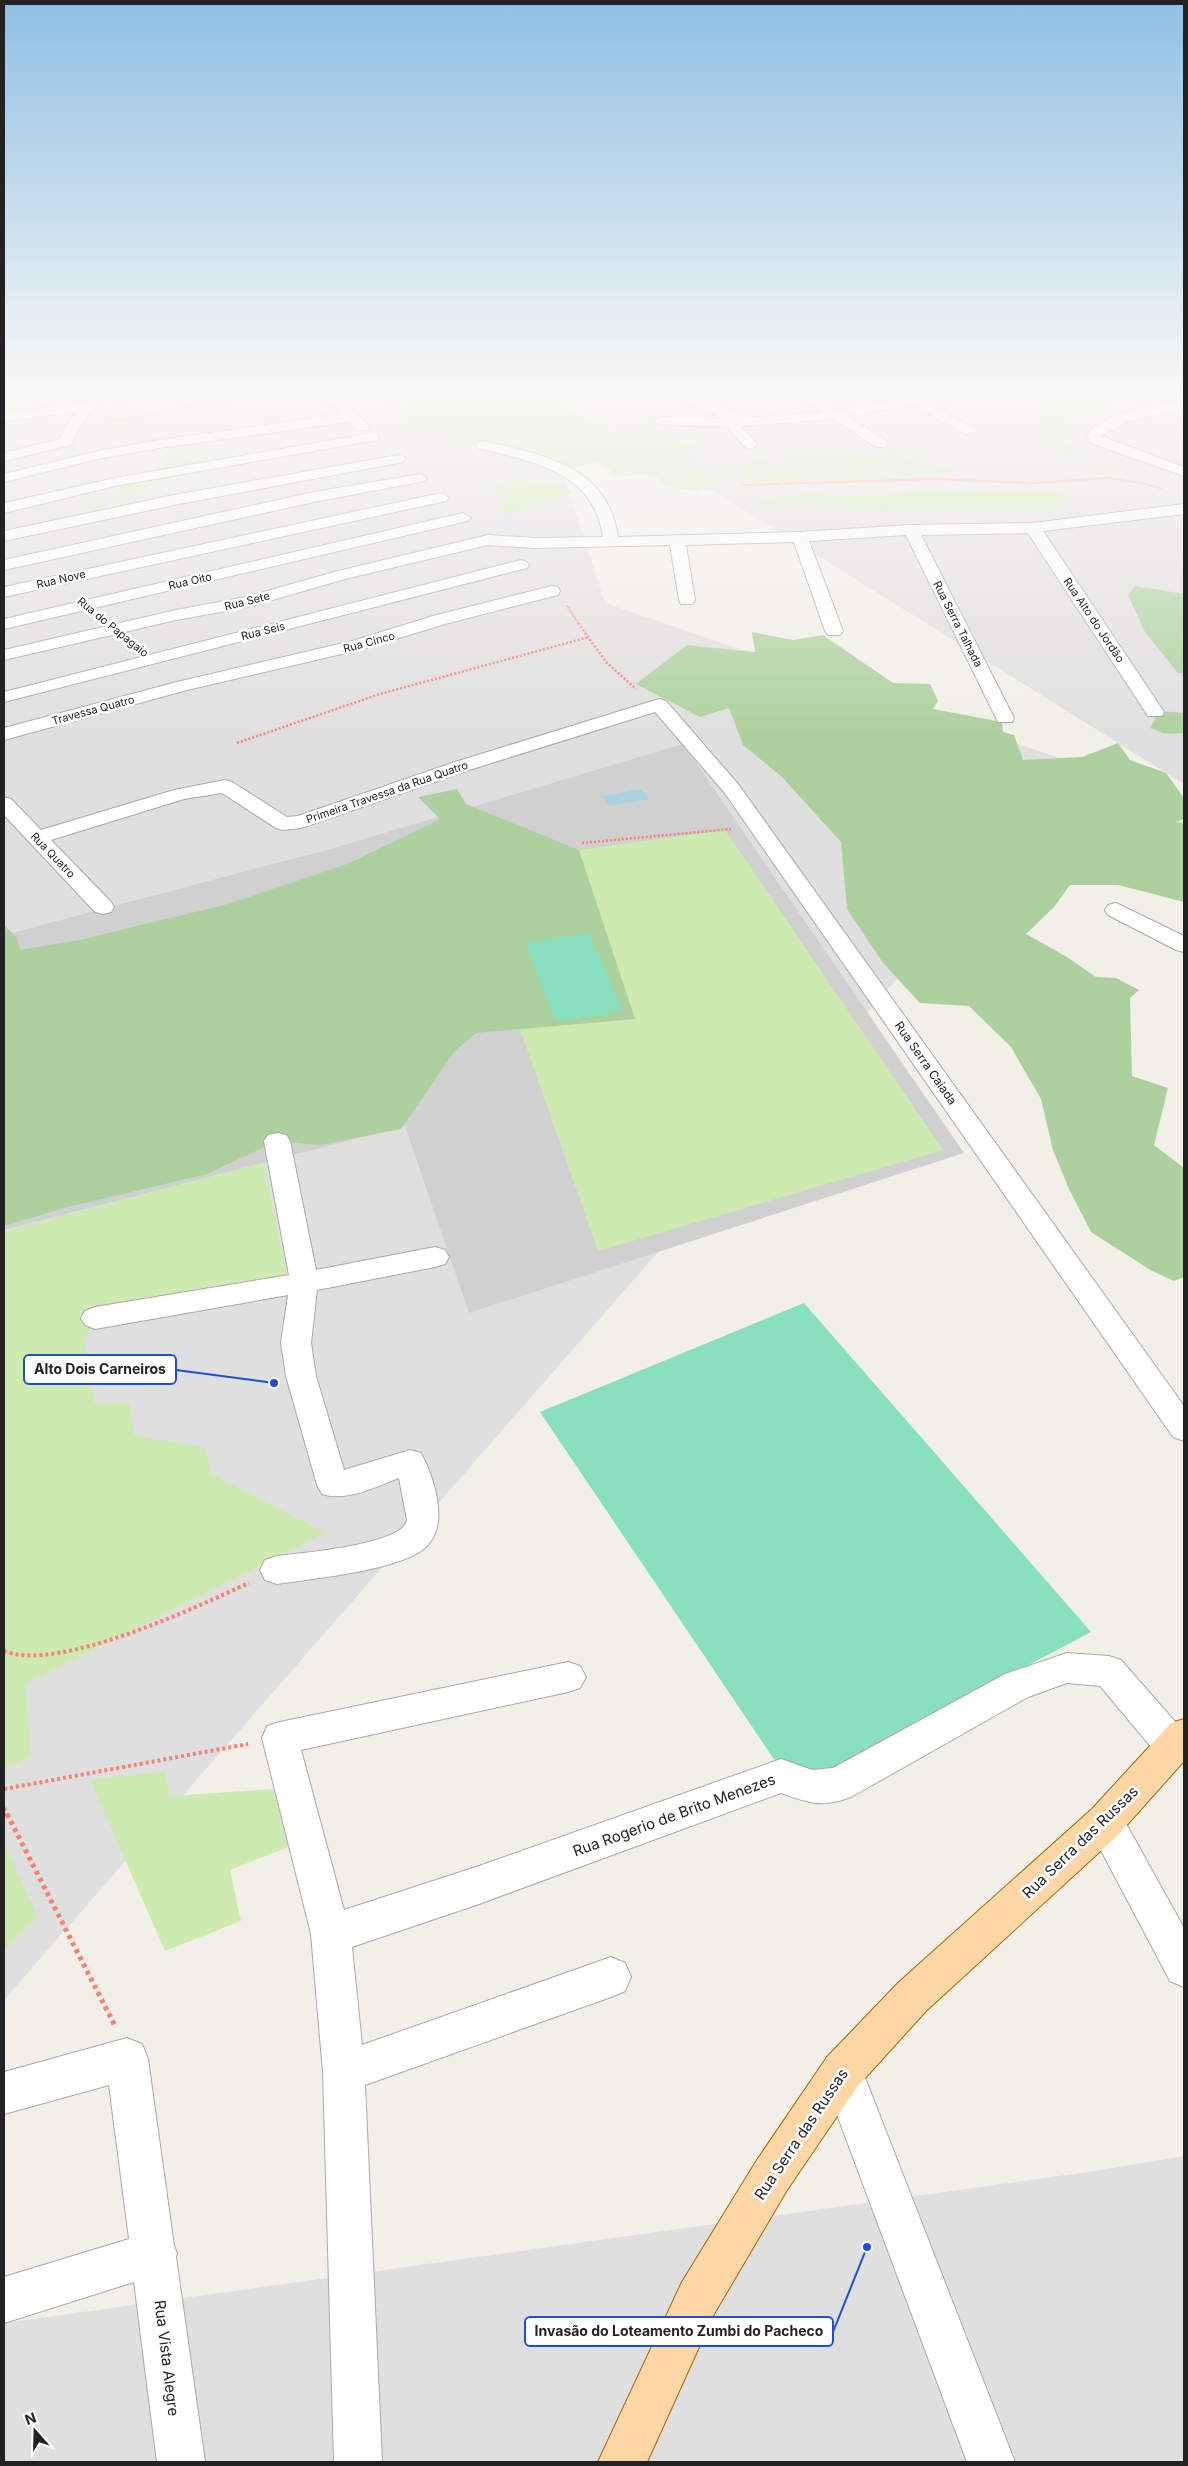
<svg xmlns="http://www.w3.org/2000/svg" width="1188" height="2466" font-family="Inter,sans-serif">
<style>
.residential{fill:#e0dfdf}
.religious{fill:#d0d0d0}
.grass{fill:#cdebb0}
.forest{fill:#add19e}
.pitch{fill:#88e0be}
.water{fill:#aad3df}
.lines{fill:none;stroke-linecap:round;stroke-linejoin:round}
.minor-casing{stroke:#a9a9a9;stroke-width:2}
.major-casing{stroke:#a06b00;stroke-width:2}
.path-far3{stroke:#fa8072;stroke-width:2;stroke-dasharray:1 1;stroke-linecap:butt}
.path-far2{stroke:#fa8072;stroke-width:2.5;stroke-dasharray:2 2;stroke-linecap:butt}
.path-far1{stroke:#fa8072;stroke-width:4;stroke-dasharray:3 3;stroke-linecap:butt}
.path{stroke:#fa8072;stroke-width:5;stroke-dasharray:4 4;stroke-linecap:butt}
.minor{fill:#fff;fill-rule:evenodd}
.major{fill:#fcd6a4;fill-rule:evenodd}
.labels{text-anchor:middle;dominant-baseline:central;stroke-width:5;stroke-linejoin:round;paint-order:stroke}
.far-street-label{font-size:11px;fill:#222;stroke:#fff}
.street-label{font-size:12px;fill:#222;stroke:#fff}
.near-street-label{font-size:15px;fill:#222;stroke:#fff}
.leader{fill:none;stroke:#1d4ed8;stroke-width:2}
.callout-dot{fill:#1d4ed8;stroke:#fff;stroke-width:2}
.callout{fill:#fff;stroke:#1d4ed8;stroke-width:2}
.callout-label{font-size:14px;text-anchor:middle;font-weight:bold;fill:#222}
</style>
<rect width="100%" height="100%" fill="#f2efe9"/>
<path class="residential" d="M4,392h544l-10,5 67,206 478,163 -1079,1234z
M582,392h602v392l-618,-385z
M1184,2156v306h-1180v-139l1091,-152z"/>
<path class="religious" d="M683,744l281,409 -495,160 -64,-187 -401,104v-295l330,-87z"/>
<path class="grass" d="M438,392h131l-6,4 1,13 37,16 16,11 36,-10 28,17h14v5l-9,5 7,14 9,5h43l6,-11 18,1 6,4 -8,2 8,4 22,-2 1,-4 -16,-14 71,-1 12,5 24,-1 -5,-6 10,-1 11,10 11,-1 3,7 23,2 10,4 -5,5 -48,5 -157,3 4,-7 -33,1 -7,-3 14,10 -23,8 -35,-7 -3,-6 -16,-5 -12,2 -16,-1 -15,-13 -33,7 -85,-28 -55,-13 -23,-11c9,-14 19,-19 34,-25z
M1106,392h42l-2,1v3c-12,2 -22,-1 -33,1l2,2 -10,1 4,3h-7l-12,7 20,5 -35,2 -21,4c5,6 12,6 19,10l-13,2 4,4 -5,1 19,10 -9,2 9,7 -21,-5 5,-2 -21,-6 2,-17 -7,-10 9,-11 35,-6 6,-5z
M179,452l7,6 -1,5 33,-6 3,4 -64,12 -2,-5 18,-4 -1,-5 -10,-5z
M169,473l3,7 -22,4v3l-18,4 1,6 -30,6 3,11 -12,2 -6,-9 31,-10 4,-6 -8,-9z
M513,478l27,5 13,-1 21,10 -70,23 -6,-6 11,-10 -15,-4 -2,-5z
M921,490l137,1 12,11 -3,4 -26,3 -138,-1 -22,2 -84,-7 -39,4 1,-5c33,-12 73,-6 108,-6 18,0 36,-2 54,-6z
M725,830l218,320 -345,101 -78,-222 115,-10 -56,-169z
M264,1163l25,122 -194,33 -11,23 10,62 36,1 4,31 71,13 6,25 114,60 -300,151 6,73 -27,11v-537z
M165,1771l5,25 103,-7 18,57 -61,24 11,51 -76,30 -75,-171z
M4,1843l34,73 -34,34z"/>
<path class="forest" d="M1135,586l49,8v79h-6l-33,-41 -17,-37z
M752,632l41,8 30,-5 70,48 37,1 8,17 -5,8 69,13 1,10 11,3 9,25 59,-3 36,-14 12,17 36,13 18,25v21l-8,3 8,1v79l-66,-17h-48l-16,22 -28,27 41,23 29,20 20,1 23,12 -9,8 2,78 36,12 -14,57 30,23v109l-10,4 -22,-10 -61,-39 -22,-43 -16,-39 -12,-51 -30,-52 -42,-41 -49,-3 -37,-40 -36,-54 -6,-67 -59,-65 -39,-32 -14,-37 -29,9 -64,-33 51,-39 68,7z
M1160,711l24,2v20l-19,1 -15,-6z
M457,789l9,15 113,46 56,169 -159,14 -22,19 -53,77 -81,16 -43,-4 -70,33 -143,34 -60,18v-301l13,13 3,12 60,-10 148,-36 122,-41 90,-44 -22,-22z"/>
<path class="pitch" d="M589,933l34,78 -67,11 -31,-79z
M804,1303l287,329 -297,157 -254,-377z"/>
<path class="water" d="M641,789l7,10 -39,7 -7,-10z"/>
<g class="lines">
<g class="minor-casing">
<path id="minor" d="M318,392h15l34,32 2,3 -2,3h-10l-9,-8 -189,26 -61,11 -94,23v-8l94,-23 61,-11 182,-26z
M410,392h14l1,1 -7,4z
M680,392h10l55,26 78,-6 -25,-16 -1,-4h14l27,18 105,-18h31l-7,4 -38,6 46,28 -7,4 -5,-1 -49,-28 -66,11 38,25 2,3 -2,3h-10l-43,-28 -92,7 17,19 -7,4 -5,-1 -20,-21 -70,-3 -2,-3 7,-4 63,2 -44,-21 -2,-3z
M1184,401v8l-55,12 -28,15 83,31v9l-91,-32 -7,-8c18,-25 70,-31 98,-35z
M89,402l7,4 -15,18 -10,21 -67,16v-8l56,-14 8,-16 9,-11 -73,9v-8z
M372,433l7,4 -2,3 -262,46 -111,27v-10l111,-25z
M483,441c59,14 125,24 135,96l182,-5 111,-7 122,-2 151,-19v10l-141,17 121,181 -2,4h-14l-120,-183 -107,2 93,183 -2,4h-14l-2,-4 -90,-183 -97,6 34,90 -3,4h-12l-3,-4 -31,-89 -108,3 9,55 -2,4h-12l-2,-4 -9,-55 -135,3 -47,-3 -143,34 -97,28 -72,13 -172,40v-10l172,-40 70,-13 88,-25 154,-37 47,3 68,-1c-9,-66 -70,-75 -125,-89l-2,-3 2,-3z
M398,455l5,1 2,3 -2,3 -229,43 -170,36v-10l170,-36z
M420,474l7,4 -2,3 -111,21 -310,68v-10l310,-68z
M441,493l8,5 -3,3 -442,96v-10z
M463,513l8,5 -3,3 -464,108v-10z
M521,560l6,2 2,3 -2,3 -523,134v-10z
M552,586l6,1 2,4 -2,4 -113,29 -82,25 -176,41 -183,50v-12l173,-46 175,-41 81,-25z
M659,699l7,2 72,83 446,622v35l-11,-4 -449,-645 -69,-80 -186,58 -168,58 -18,2 -7,-2 -54,-35 -38,6 -133,41 60,62 3,5 -3,5 -8,2 -8,-2 -91,-97v-18l7,2 30,31 133,-40 51,-10 7,2 55,35 11,-1 157,-54z
M1116,903l68,33v16l-8,-2 -68,-35 -3,-5 3,-5z
M277,1133l9,2 4,6 26,129 119,-23 10,3 4,7 -4,7 -10,3 -118,23 -6,53 5,33 28,94 66,-20 11,3c13,25 29,71 5,94 -24,23 -115,32 -149,37l-12,-4 -5,-10 5,-10 12,-4c23,-3 126,-11 130,-36l-8,-42c-24,9 -52,24 -77,16l-5,-9 -31,-109 -5,-33 7,-48 -193,34 -10,-4 -4,-7 4,-7 10,-4 194,-32 -25,-134 4,-6z
M1067,1653l42,3 12,4 63,72v29l-9,4 -13,-5 -62,-74 -33,-3 -39,14 -177,100c-29,11 -42,6 -70,-4l-302,111 -127,43 10,98 249,-88 14,6 6,14 -6,14 -14,6 -246,88 17,377h-48l-11,-390 -12,-138 -49,-196 5,-12 13,-4 288,-60 12,4 6,11 -6,11 -12,4 -267,58 43,160 135,-44 302,-107 31,11 21,-2 172,-94z
M1105,1804l13,5 66,119v59l-14,-6 -84,-159 6,-13z
M127,2038l15,6 6,15 26,187 3,7 -1,4 29,205h-48l-23,-180 -130,41v-46l125,-38 -20,-154 -105,29v-42z
M842,2051l15,6 158,405h-48l-146,-390 6,-15z"/>
</g>
<g class="major-casing">
<path id="major" d="M1184,1719v42l-66,74 -192,176 -69,76 -70,103 -73,124 -67,148h-49l84,-180 75,-122 70,-103 71,-74 194,-174 79,-86z"/>
</g>
<path class="path-far3" d="M628,392l13,5 25,-2
M112,403l53,-11
M381,415l20,-13
M106,421l23,-2 138,-27
M742,485l193,-6 99,4 72,-5 37,5 19,6
M567,606l12,18"/>
<path class="path-far2" d="M578,623l28,39 30,27
M237,743l143,-49 209,-57
M582,843l149,-14"/>
<path class="path-far1" d="M4,1651c54,22 192,-44 245,-68
M4,1789l244,-45
M4,1808l3,7"/>
<path class="path" d="M7,1814l108,212"/>
<use href="#minor" class="minor"/>
<use href="#major" class="major"/>
</g>
<linearGradient id="sky" x2="0" y2="1"><stop stop-color="#8fc0e4"/><stop offset="0.53" stop-color="#f9f8f5"/><stop offset="1" stop-color="#f9f8f5" stop-opacity="0"/></linearGradient>
<rect width="1188" height="737" fill="url(#sky)"/>
<g class="labels">
<g class="far-street-label">
<text transform="translate(61 579) rotate(-13)">Rua Nove</text>
<text transform="translate(190 581) rotate(-13)">Rua Oito</text>
<text transform="translate(247 601) rotate(-14)">Rua Sete</text>
<text transform="translate(1094 620) rotate(56)">Rua Alto do Jordão</text>
<text transform="translate(958 624) rotate(63)">Rua Serra Talhada</text>
<text transform="translate(113 627) rotate(39)">Rua do Papagaio</text>
<text transform="translate(263 631) rotate(-14)">Rua Seis</text>
<text transform="translate(369 642) rotate(-15)">Rua Cinco</text>
<text transform="translate(93 710) rotate(-15)">Travessa Quatro</text>
<text transform="translate(387 792) rotate(-19)">Primeira Travessa da Rua Quatro</text>
<text transform="translate(53 855) rotate(46)">Rua Quatro</text>
</g>
<g class="street-label">
<text transform="translate(926 1063) rotate(55)">Rua Serra Caiada</text>
</g>
<g class="near-street-label">
<text transform="translate(674 1815) rotate(-20)">Rua Rogerio de Brito Menezes</text>
<text transform="translate(1080 1842) rotate(-44)">Rua Serra das Russas</text>
<text transform="translate(801 2134) rotate(-56)">Rua Serra das Russas</text>
<text transform="translate(167 2358) rotate(83)">Rua Vista Alegre</text>
</g>
</g>
<path class="leader" d="M274 1383L176 1370M867 2247L833 2332"/>
<g class="callout-dot">
<circle cx="274" cy="1383" r="5"/>
<circle cx="867" cy="2247" r="5"/>
</g>
<g class="callout">
<rect x="24" y="1355" width="152" height="29" rx="5"/>
<rect x="525" y="2317" width="308" height="29" rx="5"/>
</g>
<g class="callout-label">
<text x="100" y="1374">Alto Dois Carneiros</text>
<text x="679" y="2336">Invasão do Loteamento Zumbi do Pacheco</text>
</g>
<rect width="1188" height="2466" fill="none" stroke="#222222" stroke-width="10"/>
<g transform="translate(35 2431) rotate(340)" stroke="#ffffff" stroke-width="4" paint-order="stroke">
<path d="M0-4L9 19L0 12L-9 19Z" fill="#222222"/>
<text y="-8" font-size="14" font-weight="bold" text-anchor="middle" fill="#222222">N</text>
</g>
</svg>
